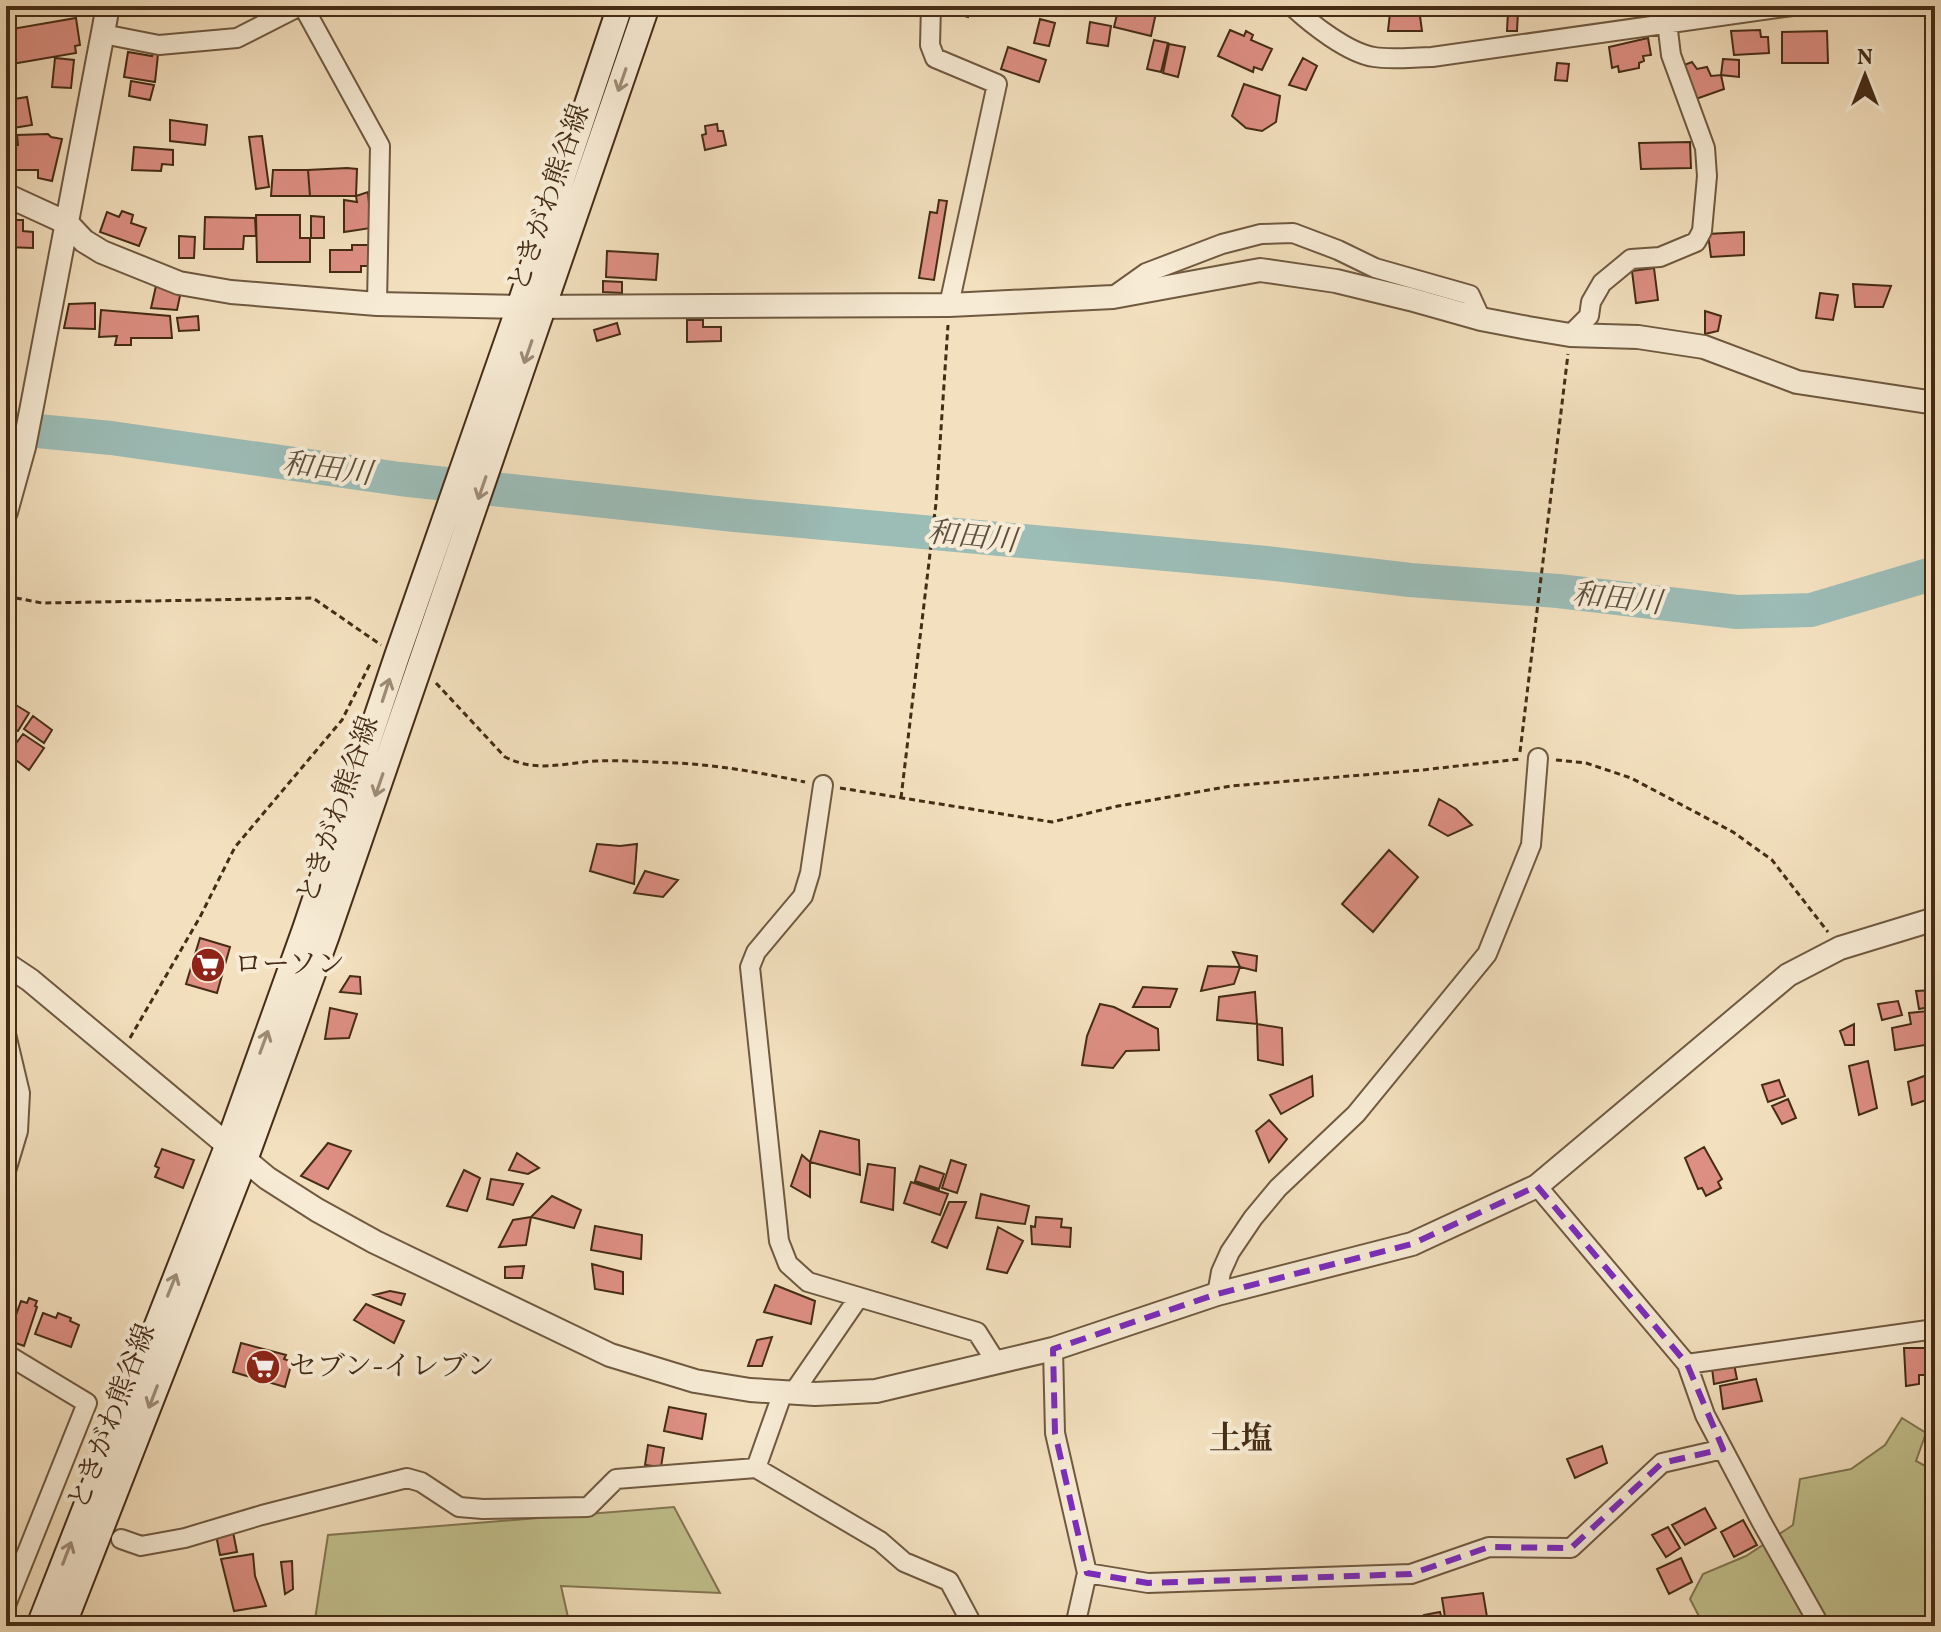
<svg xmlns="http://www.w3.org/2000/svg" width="1941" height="1632" font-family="Vollkorn,'Noto Serif JP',serif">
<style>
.green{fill:#c1c18d;stroke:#837652;stroke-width:2}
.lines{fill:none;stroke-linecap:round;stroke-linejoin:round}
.river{stroke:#9cbcb6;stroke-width:34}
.building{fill:#dd8f83;stroke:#452c16;stroke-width:2}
.minor-casing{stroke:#705940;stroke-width:22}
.tertiary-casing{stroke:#705940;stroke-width:26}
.secondary-casing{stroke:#452c16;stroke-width:28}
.path{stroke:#452c16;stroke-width:3;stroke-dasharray:6 4;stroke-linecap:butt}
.minor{stroke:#f7ebd5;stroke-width:18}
.tertiary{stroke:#f7ebd5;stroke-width:22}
.secondary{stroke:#f7ebd5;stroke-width:24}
.oneway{stroke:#9e8c76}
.marked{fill:none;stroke:#7b2cbf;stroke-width:6;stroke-dasharray:16 10;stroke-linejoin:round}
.labels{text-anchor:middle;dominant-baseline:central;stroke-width:8;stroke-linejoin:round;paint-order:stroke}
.street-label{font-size:28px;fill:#452c16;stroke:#f7ebd5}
.poi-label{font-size:28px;fill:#452c16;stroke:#f7ebd5;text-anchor:start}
.water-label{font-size:30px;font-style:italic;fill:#5b503e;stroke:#f7ebd5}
.quarter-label{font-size:32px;font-weight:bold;fill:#452c16;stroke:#f7ebd5}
</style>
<rect width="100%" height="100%" fill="#f3e0be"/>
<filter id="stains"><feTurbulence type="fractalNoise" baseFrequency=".0025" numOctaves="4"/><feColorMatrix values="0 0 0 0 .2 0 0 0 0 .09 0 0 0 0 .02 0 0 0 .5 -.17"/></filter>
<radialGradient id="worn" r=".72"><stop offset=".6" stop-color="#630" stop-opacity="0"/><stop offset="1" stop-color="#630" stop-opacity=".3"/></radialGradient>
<path class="green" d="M1902,1418l24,15 -10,28 19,10v155h-231l-14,-27 13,-25 43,-18 47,-31 7,-46 51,-10 34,-24z
M674,1507l46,86 -159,-7 9,40h-256l14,-91z"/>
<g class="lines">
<path class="river" d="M6,428l105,10 289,41 335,36 531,48 144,17 148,11 179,21 74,-2 124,-37"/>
</g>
<path class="building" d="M949,6h23l-4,11 -20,-6z
M1008,6h24l-2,8 -12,-3 -1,4 -11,-3z
M1119,6h29l9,2 -6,28 -37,-9z
M1508,12h10l-1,19h-10z
M1390,13l30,3 2,15h-34z
M76,18l4,27 -5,1 1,7 -70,12v-35z
M1040,19l15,4 -6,23 -15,-3z
M1090,22l21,4 -3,20 -21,-3z
M1230,30l14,6 2,-5 7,4 -2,5 21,9 -10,21 -8,-3 -1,5 -35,-16z
M1760,30l1,7h7l1,16 -35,2 -3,-24z
M1827,31l1,32h-46v-31z
M1648,38l3,17 -8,1 1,5 -5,2v5l-20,4 -1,-6 -6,2 -3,-21z
M1154,40l14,3 -7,29 -14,-3z
M1169,44l16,3 -7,30 -15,-4z
M154,45h5l-4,37 -31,-5 4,-25 24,4z
M1008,47l38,13 -7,22 -38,-13z
M55,58l19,2 -3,28 -19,-1z
M1303,58l14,8 -11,24 -17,-5z
M1723,59l16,1v17l-18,-2z
M1692,62l5,7 10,-2 4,9 10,-1 3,14 -28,10 -12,-34z
M1557,63l12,1 -2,17 -12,-1z
M131,81l23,4 -4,15 -21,-4z
M1244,84l36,12 -4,26 -14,9 -16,-3 -14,-12z
M27,97l5,28 -19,3 -5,-28z
M170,120l37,5 -2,20 -35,-4z
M717,124l1,7h5l3,14 -21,5 -3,-15 4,-1 -1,-8z
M48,134l3,3 11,2 -10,42 -14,-3v-8h-32v-25h12l-1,-10z
M262,136l7,51 -13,2 -7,-52z
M1690,142l1,26 -50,1 -2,-26z
M134,147l39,3v15l-11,-1 -1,7 -29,-1z
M347,168l10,1 -1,27h-46l-2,-26z
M273,170h35l2,26h-39z
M368,192l3,36 -27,4v-32l13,2 -1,-6z
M939,200l8,1 -13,79 -15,-2 11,-66 7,1z
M122,211l11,4 -2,8 15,5 -7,18 -39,-14 7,-20 12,5z
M256,215h44v23h10v24h-53z
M311,216l13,1v21h-13z
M205,217l50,1 1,18h-12l-1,13h-39z
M6,220h17v11l10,1v16l-27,-1z
M1935,225v18l-8,1 -2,-18z
M1744,232v23l-33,2 -3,-23z
M179,236l16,1 -1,21h-15z
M352,245h18v21h-9v6h-31v-22h22z
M607,251l51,3 -2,26 -50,-3z
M1654,268l4,32 -22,3 -4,-32z
M603,281l19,1v11l-19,-1z
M1853,284l38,2 -8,21h-28z
M156,286l25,5 -4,19 -26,-2z
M1820,293l18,2 -5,25 -17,-2z
M95,303v26l-31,-1 5,-24z
M101,310l69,6 2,22h-41v7h-16l2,-9 -18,1z
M1705,311l16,5 -3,15 -13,3z
M198,316l1,14 -20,1 -2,-13z
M687,320h16v7h18v14l-34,1z
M617,323l3,11 -23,7 -3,-11z
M6,699l23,14 -11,18 -12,-7z
M33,716l19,14 -8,13 -20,-14z
M23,734l21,14 -15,22 -21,-16z
M1439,799l17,10 16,16 -24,11 -19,-11z
M597,844l23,2 17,-2 -3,40 -44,-13z
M1389,850l29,27 -45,55 -31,-28z
M645,871l33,9 -15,17 -29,-4z
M200,938l30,9 -13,46 -31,-9z
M1233,952l24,4 -1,15 -16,-4z
M1208,966l32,1 -6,17 -33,7z
M350,976l10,1 1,17 -21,-2z
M1143,987l34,2 -7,18h-37z
M1935,990v16l-16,3 -3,-18z
M1255,992l2,32 -40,-4 2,-23z
M1898,1001l4,14 -20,5 -4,-16z
M1100,1004l14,3 44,22 1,21 -33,1 -13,17 -31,-3 5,-29z
M330,1008l27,6 -8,24 -24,1z
M1928,1011l2,25 -5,2v7l-30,5 -3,-22 19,-4 -2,-11z
M1257,1024l25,4 1,37 -25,-5z
M1854,1024v21h-9l-5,-14z
M1868,1061l9,47 -18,7 -10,-49z
M1935,1072v25l-23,8 -4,-23z
M1312,1076l1,20 -32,18 -11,-19z
M1779,1080l6,16 -17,6 -6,-17z
M1788,1099l8,19 -14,6 -10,-18z
M1269,1120l18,19 -18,23 -13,-31z
M820,1131l39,9 1,35 -50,-13z
M328,1143l23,8 -23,38 -27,-13z
M1704,1147l18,32 -4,3 3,6 -15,8 -4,-8 -4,1 -13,-31z
M162,1149l32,11 -11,28 -28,-11 4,-9 -4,-2z
M517,1153l22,15 -11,6 -19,-4z
M802,1155l8,7v35l-19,-11z
M951,1160l15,5 -9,28 -15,-5z
M868,1164l27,4 -2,42 -32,-8z
M920,1166l24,8 -5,15 -24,-8z
M464,1170l16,8 -13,33 -20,-5z
M491,1179l32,5 -10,21 -26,-6z
M911,1182l37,12 -8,21 -36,-12z
M981,1194l48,12 -4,18 -49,-6z
M552,1196l29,14 -7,18 -43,-11z
M949,1202h17l-19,46 -15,-6z
M531,1217l-5,28 -27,2 14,-27z
M1036,1217l26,2 -1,8 10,1 -1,19 -38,-3 -1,-18 4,1z
M595,1226l47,9 -1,24 -50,-9z
M998,1227l25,14 -16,32 -20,-4z
M1935,1254v59l-5,1 -5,-59z
M592,1264l31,8v22l-28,-5z
M524,1266l-2,12h-17v-11z
M775,1285l40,16 -4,23 -47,-12z
M390,1291l15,3 -4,11 -27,-10z
M29,1298l8,3 -2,5 2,1 -13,39 -17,-6 14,-39 6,2z
M366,1304l38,17 -10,22 -40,-23z
M43,1313l13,5 2,-5 13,5 -1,3 9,4 -8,22 -36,-13z
M772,1337l-10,29h-14l9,-26z
M241,1343l45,12 -2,4 8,3 -7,25 -52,-15z
M1904,1348h31v27h-16v9l-13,2z
M1734,1364l3,15 -23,5 -2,-16z
M1756,1379l6,22 -39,8 -3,-23z
M669,1407l37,7 -4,25 -38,-8z
M648,1445l16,3 -3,19 -16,-2z
M1602,1446l5,17 -32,15 -8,-19z
M1705,1508l11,20 -31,17 -13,-20z
M1743,1520l14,25 -23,12 -13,-25z
M1668,1527l12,21 -14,9 -14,-22z
M233,1532l4,20 -17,3 -4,-20z
M253,1554l2,22 11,30 -32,5 -13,-52z
M1681,1558l11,24 -23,12 -12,-25z
M292,1561l1,28 -8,5 -4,-32z
M1483,1593l4,24 -41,7 -4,-26z
M1440,1612l4,14h-17l-3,-11z"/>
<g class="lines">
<g class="minor-casing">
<path id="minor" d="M303,6l77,140 -3,158
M931,6l-1,39 5,13 62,26 -48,221
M1292,6c19,18 56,47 82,51 18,3 40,0 58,0l360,-51
M103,34l56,11 78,-7 63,-32
M1115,295l31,-22 76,-29 39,-10 32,-1 45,17 37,18 95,27 11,24
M1570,335l19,-19 2,-14 11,-19 29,-24 29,-2 36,-15 6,-11 5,-55 -2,-28 -34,-93 -6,-49
M823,785l-13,88 -7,23 -47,56 -6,15 29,274 9,23 20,18 169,50 19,30
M6,1034l14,59 -2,38 -12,40
M1537,1186l150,178 18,51 56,106 59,105
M1217,1294l4,-22 9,-20 23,-34 25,-30 78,-74 131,-160 44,-109 7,-87
M1053,1349l2,84 32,140 -12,53
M6,1354l81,49 -81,202
M1687,1364l248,-35
M793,1393l66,-96
M756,1468l27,-76
M121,1539l20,7 44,-8 77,-23 145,-37 14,4 38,25 24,2 105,-2 28,-28 140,-11 124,73 24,21 45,19 24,45
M1087,1573l61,10 263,-9 78,-27 82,1 91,-85 61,-14"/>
</g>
<g class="tertiary-casing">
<path id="tertiary" d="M6,195l61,28 17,18 18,11 77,31 52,9 146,12 142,3 430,-2 164,-8 147,-27 76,11 74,18 71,20 47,9 42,7 68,2 66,10 93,35 138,21
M6,512l18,-65 8,-41 76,-400
M6,964l24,16 237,198 50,32 58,32 235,113 85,26 55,9 65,4 61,-3 177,-42 164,-55 195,-50 125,-58 251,-211 52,-27 95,-29"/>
</g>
<g class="secondary-casing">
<path id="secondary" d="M39,1626l189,-482 77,-215 92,-273 122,-349 101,-301
M63,1626l182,-466 82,-225 320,-929"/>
</g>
<path class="path" d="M6,596l36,7 271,-5 68,47
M436,683l69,74c33,16 57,6 91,4 26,-1 54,1 80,2 43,2 86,10 129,19
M1520,752l48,-398
M1556,760l30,3 45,15 102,54 39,28 56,72
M840,788l212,34 66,-16 113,-20 191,-16 98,-11
M901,798l35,-295 12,-178
M130,1038l70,-121 35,-70 107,-127 29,-58"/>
<use href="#minor" class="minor"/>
<use href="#tertiary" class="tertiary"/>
<use href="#secondary" class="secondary"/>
</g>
<defs><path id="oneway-shaft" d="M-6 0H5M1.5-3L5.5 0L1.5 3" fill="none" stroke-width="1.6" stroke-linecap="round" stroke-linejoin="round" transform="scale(2)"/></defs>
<g class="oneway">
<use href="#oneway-shaft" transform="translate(622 80) rotate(109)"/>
<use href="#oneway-shaft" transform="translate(528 352) rotate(109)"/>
<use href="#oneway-shaft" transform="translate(482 488) rotate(109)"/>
<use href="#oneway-shaft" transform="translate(386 690) rotate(-72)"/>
<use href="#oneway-shaft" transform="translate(379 785) rotate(109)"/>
<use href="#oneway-shaft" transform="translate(264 1042) rotate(-70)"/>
<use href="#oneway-shaft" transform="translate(172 1285) rotate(-68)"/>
<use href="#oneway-shaft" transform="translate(153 1397) rotate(111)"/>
<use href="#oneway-shaft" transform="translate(67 1553) rotate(-69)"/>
</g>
<path class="marked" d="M1537,1186l150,178 36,85 -61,14 -91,85 -82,-1 -78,27 -263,9 -61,-10 -32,-140 -2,-84 164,-55 195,-50z"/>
<defs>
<g id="supermarket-disc" transform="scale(1.8)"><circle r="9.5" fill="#8f2418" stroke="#f7ebd5"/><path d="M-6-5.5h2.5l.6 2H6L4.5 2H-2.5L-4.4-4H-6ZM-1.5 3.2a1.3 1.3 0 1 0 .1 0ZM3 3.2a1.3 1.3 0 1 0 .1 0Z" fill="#fff"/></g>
</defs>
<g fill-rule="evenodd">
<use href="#supermarket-disc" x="208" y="965"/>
<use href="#supermarket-disc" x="263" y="1367"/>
</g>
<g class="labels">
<g class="street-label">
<text transform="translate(550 198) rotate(-71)">ときがわ熊谷線</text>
<text transform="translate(339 810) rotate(-71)">ときがわ熊谷線</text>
<text transform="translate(113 1417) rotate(-69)">ときがわ熊谷線</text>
</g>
<g class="poi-label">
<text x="234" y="965">ローソン</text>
<text x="289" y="1367">セブン-イレブン</text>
</g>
<g class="water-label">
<text transform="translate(327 470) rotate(7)">和田川</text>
<text transform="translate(972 538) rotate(6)">和田川</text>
<text transform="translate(1617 600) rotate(6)">和田川</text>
</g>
<g class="quarter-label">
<text x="1241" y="1441">土塩</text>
</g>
</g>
<rect width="1941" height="1632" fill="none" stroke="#f3e0be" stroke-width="32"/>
<rect x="8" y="8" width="1925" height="1616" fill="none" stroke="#452c16" stroke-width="4"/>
<rect x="16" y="16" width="1909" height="1600" fill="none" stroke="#452c16" stroke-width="2"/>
<g transform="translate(1865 76)" stroke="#f7ebd5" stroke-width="6" paint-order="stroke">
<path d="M0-6L14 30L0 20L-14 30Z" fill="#452c16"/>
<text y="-12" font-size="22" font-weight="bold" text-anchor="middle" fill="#452c16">N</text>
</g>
<rect width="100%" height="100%" filter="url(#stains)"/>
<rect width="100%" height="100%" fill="url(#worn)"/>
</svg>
